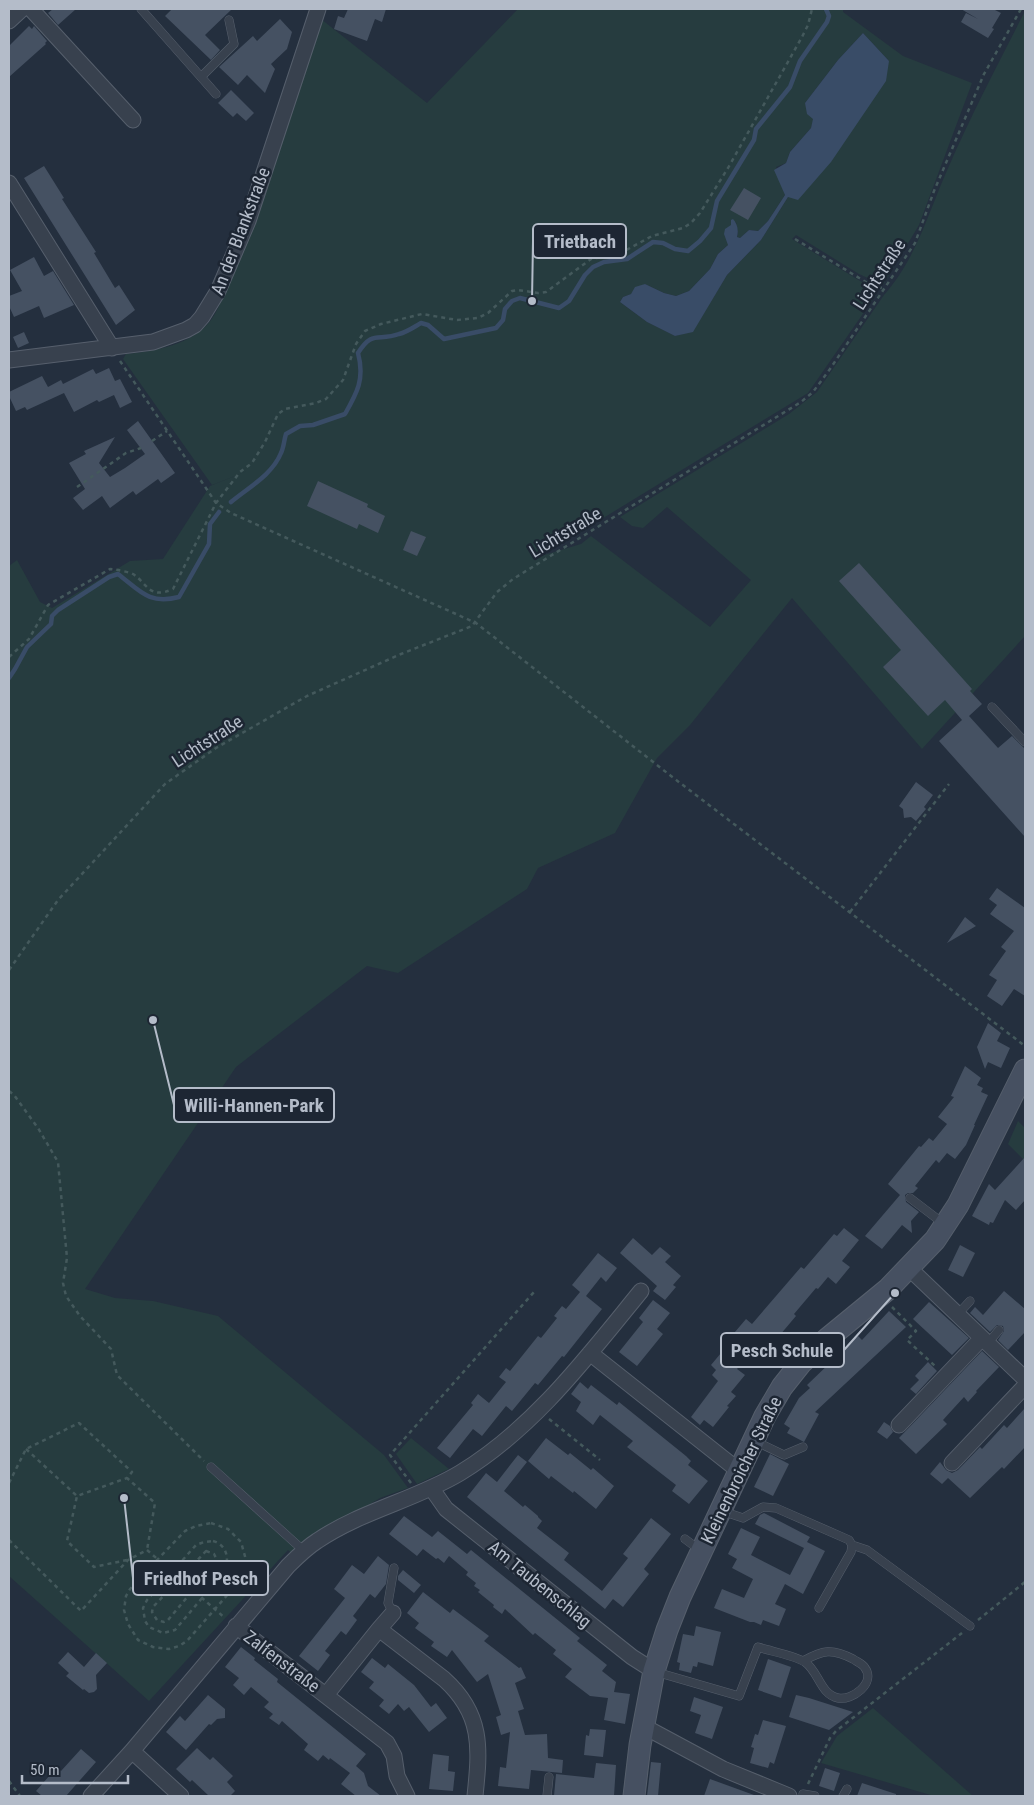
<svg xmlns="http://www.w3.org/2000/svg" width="1034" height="1805" font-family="'Roboto Condensed',sans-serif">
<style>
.green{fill:#263c3f;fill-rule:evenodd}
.water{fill:#394c67}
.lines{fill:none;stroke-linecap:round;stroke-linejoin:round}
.stream{stroke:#394c67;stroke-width:4.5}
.building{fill:#455162}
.lane-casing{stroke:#565f6c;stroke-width:9}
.street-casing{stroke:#565f6c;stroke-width:17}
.secondary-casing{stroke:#565f6c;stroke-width:23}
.path{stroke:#44595c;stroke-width:2.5;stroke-dasharray:4 4;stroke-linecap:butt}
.lane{stroke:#38414e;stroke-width:8}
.street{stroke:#38414e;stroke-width:15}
.secondary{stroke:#465061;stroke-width:21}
.labels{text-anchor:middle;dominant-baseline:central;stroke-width:5;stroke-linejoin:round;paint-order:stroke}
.street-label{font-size:18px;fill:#b4bcc9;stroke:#1d2633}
.leader{fill:none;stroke:#b4bcc9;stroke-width:2}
.callout-dot{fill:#b4bcc9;stroke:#1d2633;stroke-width:2}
.callout{fill:#1d2633;stroke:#b4bcc9;stroke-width:2}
.callout-label{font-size:19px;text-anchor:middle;font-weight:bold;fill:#b4bcc9}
</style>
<rect width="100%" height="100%" fill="#242f3e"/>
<path class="green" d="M518,9h325v3l60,44 69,27 -53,142 -36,60 -24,-11 -63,-39 -4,4 86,53 -70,101 -267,163 40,-12 10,-8 119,91 41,-47 -84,-73 -24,21 -11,-2 -12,-9 169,-103 28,-22 67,-97c33,-37 45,-85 65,-129 23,-53 50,-104 76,-155v625l-103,113 -130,-151 -102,127 -33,33 -42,75 -77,35 -11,21 -129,84 -31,-7 -131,101 -151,222 30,9 38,3 65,15 166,139 24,33 -28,10 -37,23 -48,35 -7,-6 -139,151 -140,-125v-1010l8,-6 23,42 12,6 78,-47 33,-2 47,-73 40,-16 -38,15 -89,-126 3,-5c29,-3 66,-9 85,-34 6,-8 10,-19 14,-28l96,-273 106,84zM863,33l26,28 -101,136 -27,43 -34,35 -34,56 -18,5 -28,-14 -27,-20 3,-5 8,-3 14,-10 19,9 12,3 13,-5 21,-22 8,-15 10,-9 3,-20 5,-3 2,11 -1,4 3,1 9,-8 9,1 10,-10 17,-26 -9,-28 10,-4 4,-11 21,-24 3,-9 -9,-16 33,-43z
M1018,1121l7,7v33l-17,-17z
M411,1438l38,31 -32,15 -21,-30z
M873,1708l100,88h-39l-113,-33 16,-27z"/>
<path class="water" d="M863,33l26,28 -3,20 -55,81 -33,38 -10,-3 -27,43 -34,35 -34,57 -18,4 -28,-14 -27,-20 3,-5 8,-3 4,-7 10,-3 19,9 12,3 13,-5 21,-22 8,-15 10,-9 -4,-11 1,-5 6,-4v-5l2,-1c4,4 6,11 4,18l3,1 9,-8 9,1 10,-10 17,-26 -11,-25 12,-7 4,-11 21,-24 2,-9 -6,-5 -2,-11 33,-43z"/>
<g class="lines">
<path class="stream" d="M231,502c18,-15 41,-27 50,-49 3,-6 3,-13 5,-19l14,-8 13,-1 32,-11c12,-21 20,-35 13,-61 15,-24 20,-11 41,-19 8,-2 15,-7 22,-11l7,2 16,14 52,-11 7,-8 2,-11 7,-8 8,-3 39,10 10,-7 16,-26 8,-8 11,-5 23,-3 26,-17 10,1 12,6 13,2 12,-10 11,-13 6,-27 37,-61 2,-11 34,-42 10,-26 27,-39 2,-6 -3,-7
M9,678l6,-9 12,-22 24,-23 1,-8 6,-6 51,-33 9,-3c22,17 31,31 61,23l30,-53 1,-20 9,-12"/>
</g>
<path class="building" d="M53,9h23l-18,16 -10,-12z
M172,9h60l-27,26 15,15 -9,10 -46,-44z
M348,9h38l-4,13 -7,-3 -8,22 -33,-12 4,-13 6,2z
M961,9h32l8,4 -9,15 2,1 -6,9 -27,-16 5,-9 12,6z
M280,19l12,13 -5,17 -16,15 4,5 -10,24 -18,-18 -9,10 -19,-18 34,-31 4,5z
M29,26l3,3 2,-3 13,15 -2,2 1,1 -37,33v-31z
M231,90l23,23 -8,8 -9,-8 -4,4 -15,-14z
M44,166l20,32 -2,1 34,53 -2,1 21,35 4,-3 16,25 -19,15 -92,-147z
M744,188l17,10 -13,22 -18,-10z
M34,257l10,19 9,-5 21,34 -30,13 -5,-12 -25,11 -5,-11v-10l13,-5 -12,-21z
M24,332l5,11 -11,5 -5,-11z
M109,368l6,13 5,-2 12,23 -12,6 -6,-13 -15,7 -2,-2 -23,12 -10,-19 -37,17 -2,-3 -9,4 -7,-15v-4l33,-16 6,11 13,-7 2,4 30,-15 3,5z
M138,421l37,52 -14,10 -3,-4 -22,16 -3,-4 -23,17 -8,-12 -19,14 -10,-12 12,-9 -16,-26 17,-9 -2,-3 31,-14 -16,26 11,14 15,-9 20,-14 -18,-24z
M318,481l50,23 -1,3 18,9 -7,17 -19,-9 -2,5 -50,-23z
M411,531l15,6 -9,19 -14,-6z
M859,563l113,126 -2,2 12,13 -13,12 29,32 14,-12 13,13v88l-86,-96 23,-21 -17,-20 -17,16 -45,-49 18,-17 -62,-69z
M916,782l17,13 -9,12 2,2 -10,12 -5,-4 -7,1 -1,-9 -4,-3z
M997,888l28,20v88l-11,-7 -12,17 -15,-10 10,-16 -8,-5 17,-24 -5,-4 13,-16 -24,-17 7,-9 -8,-6z
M965,917l11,9 -29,17z
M988,1023l13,10 -4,8 13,7 -9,20 -13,-6 -3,7 -8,-22z
M965,1066l16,12 -4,7 6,3 -2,4 7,3 -14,30h1l-9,20 -11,14 -8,-6 -8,10 -3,-3 -21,26 3,2 -5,5h-5l-3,2 1,7 13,10 -8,9 1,12 -10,-8 -20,24 -17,-13 35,-41 -12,-11 31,-38 2,1 8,-9 4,3 14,-17 -9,-7 16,-20 -3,-1z
M1025,1157v43l-9,10 -11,-10 -12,23 -3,-1 -1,3 -17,-9 17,-32 6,6z
M844,1228l15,12 -17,21 8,6 -14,17 -8,-7 -10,12 -2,-1 -22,26 2,2 -22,26 -8,-7 -29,34 8,6 -14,17 5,4 -9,10 2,1 -16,20 -9,-7 -4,5 -9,-8 27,-36 -6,-6 4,-5 -5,-5 20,-24 -2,-2 17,-20 6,5 49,-57 3,2 30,-35 3,2z
M633,1238l19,17 8,-8 11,9 -6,6 16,14 -8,9 3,2 -11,13 -12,-9 4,-5 -37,-33z
M960,1245l15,8 -12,24 -15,-7z
M598,1253l19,15 -11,14 -5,-5 -15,19 16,13 -38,48 -2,-1 -24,29 -3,-2 -23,28 -6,-5 -24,30 -9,-7 -23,29 -13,-10 36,-43 -2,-2 7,-9 11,9 17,-21 -7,-5 7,-9 4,3 28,-35 3,2 16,-20 -3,-2 8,-10 4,3 14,-17 -8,-7z
M1004,1291l21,18v23l-17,18 -10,-10 6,-9 -1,-5 -6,-1 -7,7 -20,-19 5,-6 8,8z
M653,1300l17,13 -13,16 6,5 -26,32 -18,-14 24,-30 -4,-4z
M929,1302l40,36 -17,17 -39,-36z
M889,1311l17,16 -91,85 4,2 -15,28 -17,-9 3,-5 -6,-4 15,-26 11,-10 -3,-3 51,-49 4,4z
M982,1351l17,16 -23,24 1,1 -9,10 -4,-5 -11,12 -10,11 4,4 -31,30 -17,-16z
M928,1362l9,9 -21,23 -6,-5 9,-9 -4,-4z
M580,1382l8,7 3,-4 26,20 2,-3 67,54 5,5 -3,4 20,16 -19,23 -17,-13 4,-6 -49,-38 6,-6 -33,-26 -7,10 -17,-14 5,-9 -10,-8z
M1025,1408v39l-21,22 -2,-2 -32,31 -22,-20 -6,6 -12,-10 10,-12 6,8 6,3 6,-3 22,-23 2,2 22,-24 3,3z
M884,1422l6,4 3,6 -6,7 -10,-7z
M546,1438l22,17 2,-2 21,17 2,-2 21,18 -18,23 -22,-18 -1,2 -22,-17 -2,3 -21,-18z
M770,1454l19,10 -16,32 -19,-9z
M518,1455l9,7 -23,29 19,16 2,-2 13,11v1l4,4 -5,7 32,25 -5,7 38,31 26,-33 -5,-4 28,-36 20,16 -27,35 5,5 -26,33 -10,-8 -8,10 -138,-112 19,-24 11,9z
M764,1513l46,24 -3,5 18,9 -22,43 -18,-10 -10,20 11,5 -7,17 -16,-6 -2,5 -7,-3h-4l-36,-14 8,-19 22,9 9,-19 -21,-11 5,-9 -9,-5 13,-26 19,9 -9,18 39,20 14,-27 -49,-24 5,-9z
M404,1516l28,21 6,-6 29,23 4,-4 109,88 -3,3 30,24 -5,6 14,11 -2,10 16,2 -5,30 -21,-4 4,-22 -18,-2 -25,-19 7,-8 -19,-15 3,-4 -21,-17 -2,2 -28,-26 -3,5 -9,-7 1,-2 -16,-13 2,-2 -6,-4 2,-3 -10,-8 2,-3 -19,-16 -5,7 -6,-5 -2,1 -13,-10 -6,7 -28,-22z
M378,1556l11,9 -3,19 -11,14 -5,-4 -17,22 4,4 -11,15 -5,-4 -16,20 5,4 -12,16 -19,-15 46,-58 -11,-9 18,-24 12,9z
M403,1570l18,15 -7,8 -16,-13v-4z
M423,1592l27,21 3,-4 36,27 -5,5 35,27 2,-1 5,11 -11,5 9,26 -6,2 7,24 22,-1 1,24 15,2 -1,13 -31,-3 -2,19 -31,-3 2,-19 6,1 4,-36 -9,3 -5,-18 5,-2 -13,-41 -11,8 -25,-32 -5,7 -16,-11 3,-4 -19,-14 4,-5 -12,-10z
M696,1626l25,6 -8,34 -15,-4 -1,5 -4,-1 -2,7 -12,-3 1,-7 -3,-1 6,-28 11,2z
M241,1647l14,11 -1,2 24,19 -1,3 89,72 -10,12 8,7 4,13 13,10h-25l-15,-12 9,-11 -20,-15 -1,2 -6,-5 -5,6 -14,-11 4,-6 -26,-23 -3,4 -10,-7 4,-4 -9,-7 5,-5 -18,-15 -7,8 -11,-10 6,-7 -14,-11z
M68,1652l16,15 12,-14 11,10 -11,12 1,14 -3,3 -5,1 -5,-4 -1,1 -17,-14 3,-3 -11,-10z
M372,1658l13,10 3,-4 26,21 17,22 5,-4 11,15 -18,14 -20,-25 -5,4 -6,-7 -9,10 -10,-8 5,-6 -15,-12 5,-6 -13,-10z
M768,1659l23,8 -10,31 -23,-8z
M208,1695l17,14v9l-8,1 -6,6 -2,-1 -23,26 -20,-18 14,-16 5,5z
M796,1695l13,3 44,14 -24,18 -40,-13z
M694,1697l29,10 -11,32 -17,-6 6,-18 -11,-4z
M763,1720l23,6 -12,38 -4,-2 -2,6 -18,-5 4,-15 -3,-1 4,-13 3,1z
M590,1729l16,1 -3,27 -19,-2 2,-20 3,1z
M197,1748l13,12 3,-3 20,19 -6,6 8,9 -5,5h-21l-17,-16 -2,2 -14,-13z
M81,1749l15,13 -30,34h-24l-6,-5 21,-24 4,4z
M433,1754l16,2 -1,15 7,1 -2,19 -24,-2z
M651,1762l10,1 -3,33h-11z
M596,1763l20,2 -2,31h-60l2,-22 38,4z
M825,1768l15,5 -6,18 -15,-5z
M710,1779l44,16v1h-50z
M862,1783l34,11v2h-39z"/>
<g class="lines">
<g class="lane-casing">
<path id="lane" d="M141,9l75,85
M201,77l33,-33 -5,-24
M992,707l33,35
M910,1198l34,26
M958,1314l12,-13
M988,1343l11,-13
M755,1441l29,14 19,-8
M211,1467l93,84
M722,1511l21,7 20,-11 13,1 73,32 3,5 -1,7 -32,56
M685,1539l16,12
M852,1545l15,5 103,76
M393,1613l-5,-10 6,-35
M656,1672l83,24 19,-49c12,4 38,9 47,15 14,10 15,32 33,36 14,3 38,-15 27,-30 -2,-4 -8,-6 -12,-9 -21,-11 -30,-9 -50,2
M803,1794l12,2
M547,1796l2,-19
M843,1796l4,-7"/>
</g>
<g class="street-casing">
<path id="street" d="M31,9l102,111
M9,21l13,-12
M9,183l103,165
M9,360l144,-18 33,-12 9,-5 7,-8 16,-26 30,-70 70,-212
M909,1268l116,111
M590,1353l149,118
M899,1425l83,-87
M952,1463l73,-77
M432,1489l14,20 186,148 22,14
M236,1626l151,117 7,13 3,20 10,20
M379,1629l14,-16
M326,1695l53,-66 65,50c39,35 36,69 31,117
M643,1726l80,43 66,27
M132,1751l49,45
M91,1796l41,-45 156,-185c9,-9 18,-18 29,-25 44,-30 98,-41 143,-68 74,-45 127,-116 181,-182"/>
</g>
<g class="secondary-casing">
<path id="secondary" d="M634,1796l6,-51 14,-74 13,-41 13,-33 85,-181 17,-29 19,-24 26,-24 61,-50 47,-49 23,-35 67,-135"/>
</g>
<path class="path" d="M795,239l74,45 16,5
M120,361l96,142 15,10 245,110 195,153 354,270
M152,441l15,-10
M77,487l49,-34 15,-5
M9,657l20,-18 19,-34 62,-36c4,0 19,3 23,5 14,9 16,26 40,15l43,-86 24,-31 12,-9 13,-21 13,-28 7,-5 31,-6 10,-4 17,-19 13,-36 9,-13 16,-7 41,-10 35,6 21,-2 10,-5 24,-22 6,-1 20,3 8,-1 45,-33 28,-5 33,-18 31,-8 8,-5 9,-10 28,-45 74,-131 6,-12 4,-16
M850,912l99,-128
M9,970l49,-70 107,-116 51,-36 91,-52 94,-42 71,-28 25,-34 16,-13 288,-177 12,-10 17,-23 85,-126 19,-52 50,-117 37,-65
M9,1091l5,4 24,33 20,34 9,96 -4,25 3,13 14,20 31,33 6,26 87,86
M892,1307l24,24 -9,9 28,26
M549,1419l51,41
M26,1449l51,47
M9,1483l17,-34 53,-26 53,49 -5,6 28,25 -8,47
M411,1483l-21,-28 144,-163
M211,1523l17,6 13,13 5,18 -3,17 -56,64 -8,5 -10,3 -16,-2 -15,-7 -10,-16 -4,-14 2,-14 4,-7 28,-30 27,-28 11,-5z
M9,1540l72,71 47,-51 19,-10
M213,1541c14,4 17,18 11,31l-49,58 -12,3 -14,-6 -4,-6 -2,-13 4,-8 49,-55 8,-3z
M147,1550l78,68
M206,1551l8,3 2,4 -1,6 -47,56 -4,2 -7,-2 -5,-8 1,-5z
M127,1560l-33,7 -27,-26 10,-45 50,-18
M978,1620l47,-38
M9,1781l11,15
M808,1784l22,-46 6,-7 126,-98"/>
<use href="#lane" class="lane"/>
<use href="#street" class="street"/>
<use href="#secondary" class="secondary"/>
</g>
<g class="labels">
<g class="street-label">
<text transform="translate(240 231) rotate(-69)">An der Blankstraße</text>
<text transform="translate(879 274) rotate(-57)">Lichtstraße</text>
<text transform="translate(565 532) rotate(-31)">Lichtstraße</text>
<text transform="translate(207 741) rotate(-33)">Lichtstraße</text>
<text transform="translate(741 1470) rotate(-64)">Kleinenbroicher Straße</text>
<text transform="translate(540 1584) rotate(39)">Am Taubenschlag</text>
<text transform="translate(282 1661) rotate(37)">Zalfenstraße</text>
</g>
</g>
<path class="leader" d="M532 301L533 241M153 1020L174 1105M895 1293L844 1350M124 1498L133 1578"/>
<g class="callout-dot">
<circle cx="532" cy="301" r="5"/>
<circle cx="153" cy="1020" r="5"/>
<circle cx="895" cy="1293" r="5"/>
<circle cx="124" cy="1498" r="5"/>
</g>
<g class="callout">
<rect x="533" y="224" width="93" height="34" rx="5"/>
<rect x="174" y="1088" width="160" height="34" rx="5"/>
<rect x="721" y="1333" width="123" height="34" rx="5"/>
<rect x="133" y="1561" width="135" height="34" rx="5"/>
</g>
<g class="callout-label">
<text x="580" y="248">Trietbach</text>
<text x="254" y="1112">Willi-Hannen-Park</text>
<text x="782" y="1357">Pesch Schule</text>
<text x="201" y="1585">Friedhof Pesch</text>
</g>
<rect width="1034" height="1805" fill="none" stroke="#b4bcc9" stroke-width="20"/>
<path d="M22 1775v8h106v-8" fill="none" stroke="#b4bcc9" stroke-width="2.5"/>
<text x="30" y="1775" font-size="15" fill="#b4bcc9" stroke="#1d2633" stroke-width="4" paint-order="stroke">50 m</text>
</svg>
